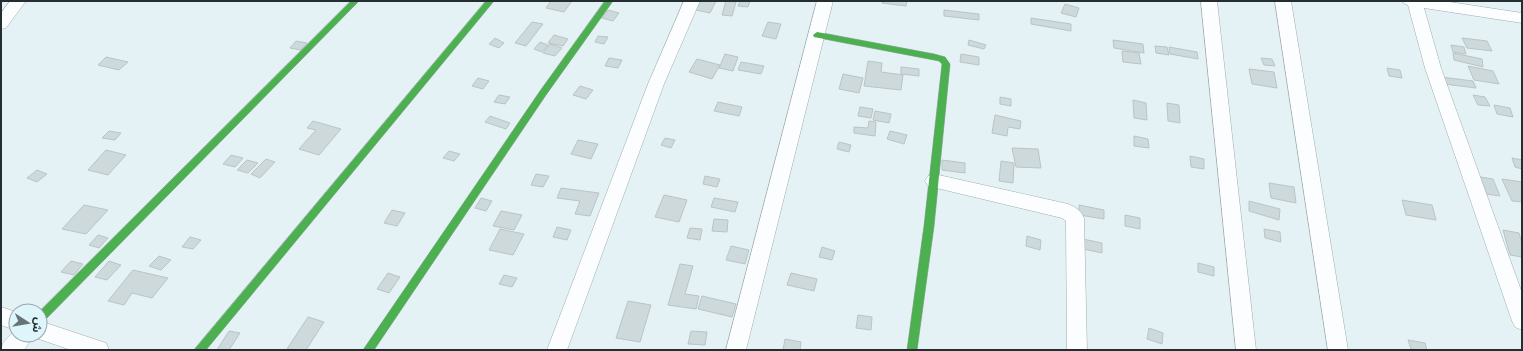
<svg xmlns="http://www.w3.org/2000/svg" width="1523" height="351" font-family="'Playfair Display','Noto Sans Arabic',serif">
<style>
.building{fill:#ced9dc;stroke:#b9c4c6}
.lines{fill:none;stroke-linecap:round;stroke-linejoin:round}
.street-casing{stroke:#a1acae;stroke-width:1}
.fast-casing{stroke:#a1acae;stroke-width:1}
.street{fill:#fbfdfe;fill-rule:evenodd}
.fast{fill:#4caf50;fill-rule:evenodd}
</style>
<rect width="100%" height="100%" fill="#e4f2f5"/>
<path class="building" d="M551,1h21l-8,11 -18,-4z
M696,1h20l-6,12 -19,-4z
M726,1l10,1 -4,14 -10,-1z
M740,1h10l-2,6 -10,-1z
M883,1h24l-1,5 -24,-3z
M1065,4l14,4 -3,9 -15,-4z
M608,10l11,3 -6,8 -11,-3z
M944,10l35,4v6l-35,-4z
M1031,18l40,6v7l-40,-7z
M532,22l11,2 -17,22 -11,-3z
M768,22l13,2 -5,15 -14,-3z
M554,35l14,4 -5,7 -15,-3z
M598,36l10,1 -4,7 -9,-2z
M495,38l9,5 -5,5 -10,-4z
M1462,38l25,3 5,10 -25,-3z
M969,40l17,5 -2,4 -16,-4z
M1113,40l30,4 1,9 -30,-5z
M296,41l11,2 -6,7 -11,-2z
M540,42l8,3 -6,7 -8,-3z
M550,44l12,4 -7,8 -12,-3z
M1451,45l13,2 2,7 -13,-2z
M1155,46l12,1 2,8 -13,-2z
M1169,47l28,5 1,7 -28,-5z
M1122,51l17,2 2,11 -18,-2z
M1453,53l29,6 1,8 -29,-7z
M725,54l13,3 -5,14 -14,-3z
M961,54l18,3v8l-19,-3z
M106,57l22,5 -9,8 -21,-5z
M609,58l13,2 -4,8 -13,-2z
M1261,58l11,1 3,7 -11,-1z
M697,59l23,6 -8,14 -23,-7z
M868,61l14,2 -1,9 22,3 -2,15 -37,-4z
M741,62l23,4 -3,8 -23,-4z
M1468,66l25,5 6,13 -25,-4z
M901,67l18,2v7l-18,-2z
M1387,68l13,2 2,8 -13,-2z
M1249,69l25,3 3,16 -25,-4z
M843,74l20,4 -4,15 -20,-4z
M1441,77l32,4 3,7 -32,-4z
M478,78l11,3 -6,8 -11,-3z
M580,86l13,4 -7,9 -13,-4z
M499,95l11,2 -5,7 -11,-2z
M1473,95l12,2 5,9 -12,-1z
M1000,97l11,2v7l-11,-2z
M1133,100l13,3 1,17 -13,-2z
M718,102l24,5 -3,9 -25,-5z
M1167,103l12,2 1,18 -12,-2z
M1494,105l16,3 3,9 -16,-3z
M860,107l13,2 -2,9 -13,-2z
M875,111l16,3 -2,9 -16,-3z
M995,115l26,6 -1,8 -12,-2 -1,9 -15,-3z
M490,116l20,7 -4,6 -21,-7z
M313,121l28,8 -22,26 -20,-6 17,-19 -9,-2z
M869,121l7,1 -1,14 -21,-3v-6l14,1z
M109,131l12,2 -6,7 -13,-2z
M890,131l17,4 -3,9 -17,-5z
M1134,136l14,3 1,9 -15,-2z
M665,138l10,2 -4,8 -10,-3z
M578,140l20,4 -7,15 -20,-5z
M839,142l12,3 -2,7 -12,-3z
M1012,148l26,1 3,19 -25,-1z
M106,150l20,5 -18,20 -20,-5z
M449,151l11,3 -6,7 -11,-3z
M231,155l12,3 -8,9 -12,-3z
M1190,156l14,3v10l-13,-2z
M1512,158l10,2v9l-7,-2z
M266,159l9,3 -15,16 -9,-4z
M247,160l11,3 -10,10 -11,-3z
M942,160l23,3v10l-23,-3z
M1001,161l13,2 -1,20 -14,-2z
M37,170l10,4 -10,8 -10,-4z
M536,174l13,2 -6,11 -12,-2z
M705,176l15,3 -3,8 -14,-3z
M1480,177l13,2 7,17 -14,-2z
M1502,179l20,3v20l-10,-1z
M1269,183l25,4 2,16 -25,-5z
M561,188l38,5 -9,23 -15,-2 5,-13 -23,-3z
M664,195l23,5 -8,22 -24,-5z
M481,198l11,3 -6,10 -11,-3z
M714,198l24,4 -3,10 -24,-5z
M1402,200l30,5 4,15 -30,-5z
M1249,201l31,8 -1,11 -30,-9z
M84,205l24,5 -22,24 -24,-5z
M1079,205l25,5v9l-25,-4z
M392,210l13,3 -8,13 -13,-3z
M501,211l21,4 -8,15 -21,-4z
M1125,215l15,3v11l-15,-3z
M714,219l14,1 -1,12 -15,-1z
M557,227l14,3 -4,10 -14,-3z
M690,228l12,1 -2,11 -13,-2z
M500,229l24,5 -11,21 -24,-5z
M1264,229l16,3 1,10 -16,-4z
M1503,230l16,3 3,11v13l-12,-2z
M98,235l10,3 -9,10 -10,-3z
M1027,236l14,4 -1,10 -14,-4z
M190,237l11,3 -8,9 -11,-2z
M1078,238l24,5v10l-24,-5z
M731,246l18,4 -4,14 -19,-4z
M822,247l13,4 -3,9 -13,-3z
M159,256l12,4 -10,10 -12,-4z
M71,261l12,3 -9,11 -13,-3z
M109,261l12,4 -14,15 -12,-3z
M1198,263l16,4v9l-16,-4z
M680,264l13,2 -8,28 14,2 -3,13 -28,-4z
M133,270l35,8 -16,20 -20,-5 -8,12 -16,-4z
M388,273l12,4 -11,16 -12,-4z
M791,273l26,6 -3,12 -27,-6z
M504,275l13,3 -5,9 -13,-3z
M702,296l34,8 -4,13 -34,-8z
M628,301l23,4 -11,37 -24,-4z
M858,315l14,2 -1,13 -15,-2z
M308,317l16,5 -18,28 -19,-1z
M1149,328l14,5 -1,11 -15,-5z
M229,331l11,2 -11,17h-12z
M691,331l16,1 -2,13 -17,-1z
M785,339l16,3 -1,8h-17z
M1408,340l17,3 2,7 -16,-1z"/>
<g class="lines">
<g class="street-casing">
<path id="street" d="M10,1h16l-20,27 -5,1v-16z
M684,1h16l-36,83 -97,266h-20l101,-266z
M817,1h16l-87,349h-20z
M1201,1h16l39,349h-20z
M1275,1h16l57,349h-20z
M1402,1h41l79,12v10l-98,-15 17,60 81,225v37l-7,-3 -3,-6 -87,-253 -17,-63 -3,-1z
M934,174l134,30c8,3 13,7 16,14l3,132h-20l-1,-129 -4,-3 -134,-32 -3,-5 3,-5z
M1,307l15,5v23h24v-14l66,22 3,7h-38l-38,-13 -9,13h-23l2,-7 12,-13 -14,-5z"/>
</g>
<g class="fast-casing">
<path id="fast" d="M351,1h8l-315,320 -4,2v-12z
M486,1h8l-288,349h-12z
M605,1h8l-67,94 -172,255h-11l177,-259z
M817,32l117,22 11,3 5,7 -16,162 -17,124h-10l17,-124 18,-162 -3,-3 -5,-1 -120,-23 -1,-2z"/>
</g>
<use href="#street" class="street"/>
<use href="#fast" class="fast"/>
</g>
<rect width="1523" height="351" fill="none" stroke="#242e30" stroke-width="4"/>
<g transform="translate(28 323) rotate(102)"><circle r="19" fill="#def6fb" stroke="#94a6aa"/>
<path d="M0-3L7 15L0 10L-7 15Z" fill="#677375"/>
<text y="-6" font-size="11" font-weight="bold" text-anchor="middle" fill="#242e30">ش</text>
</g>
</svg>
